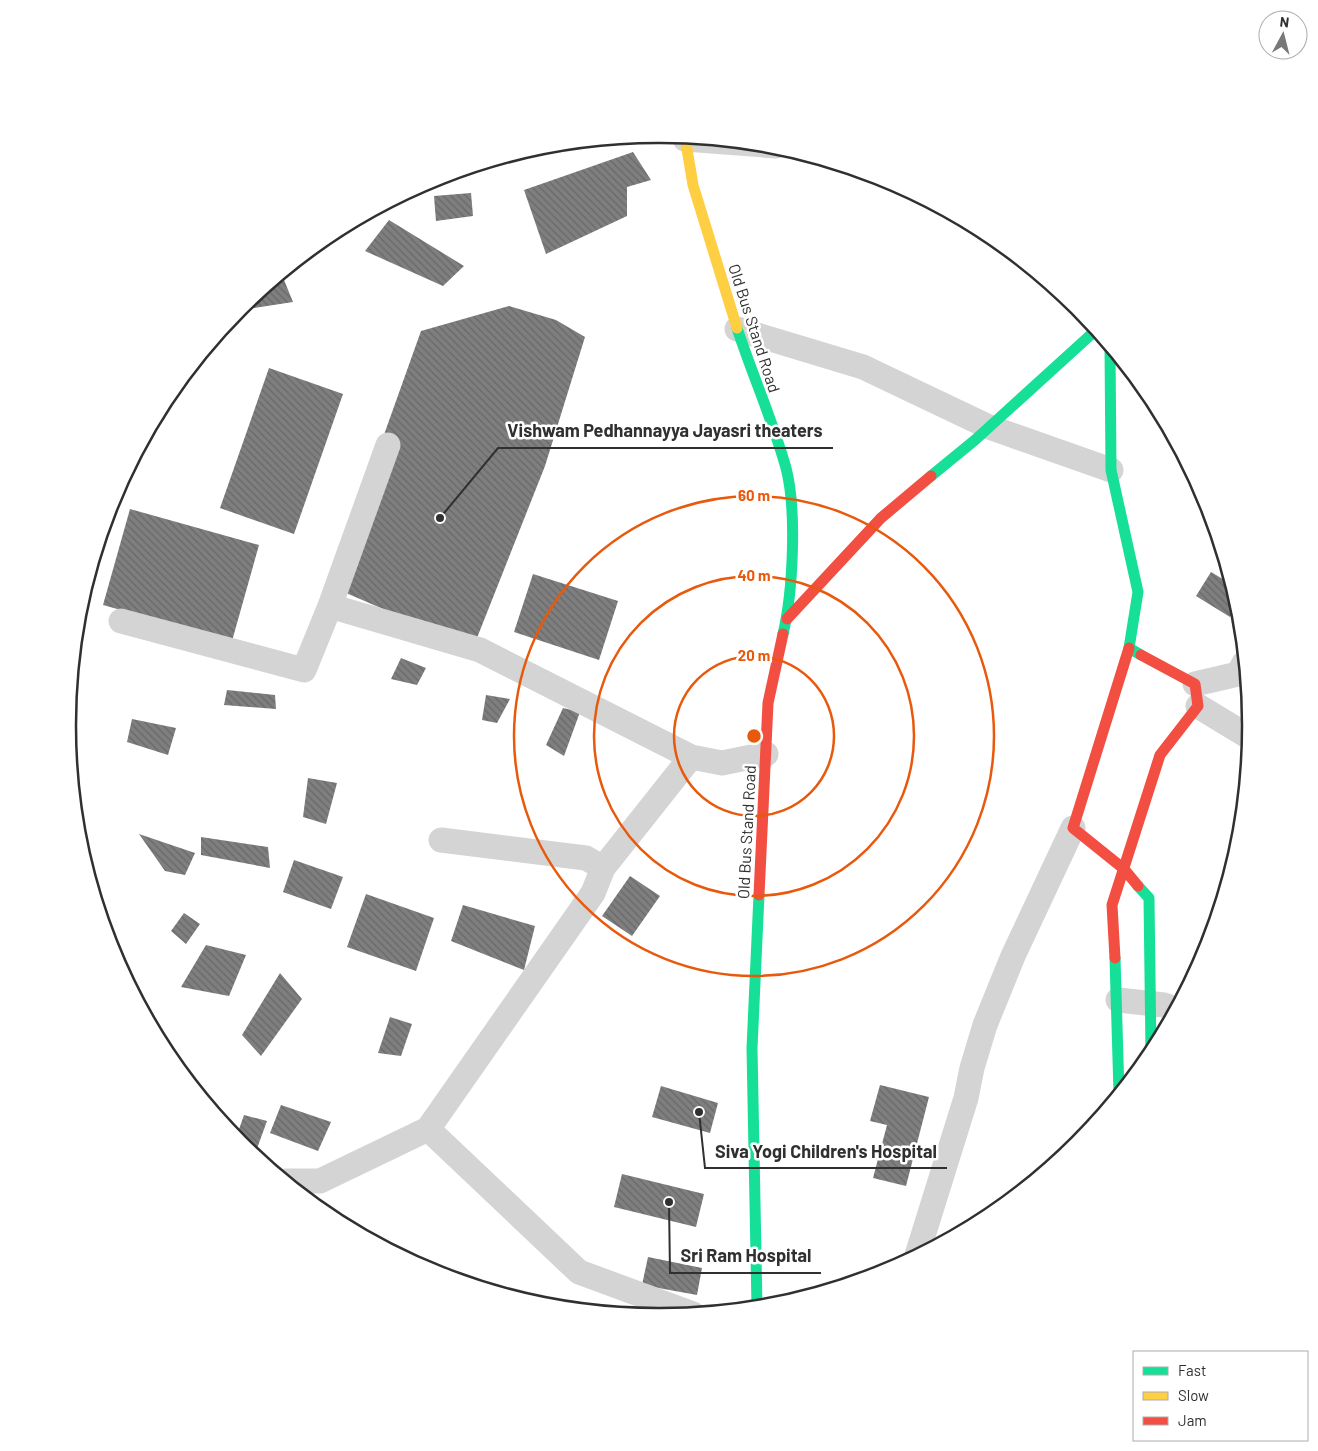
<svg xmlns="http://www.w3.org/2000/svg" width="1318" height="1451" font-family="Barlow,sans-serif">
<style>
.building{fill:url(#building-back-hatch)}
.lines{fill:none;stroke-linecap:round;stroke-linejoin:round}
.street{stroke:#d4d4d4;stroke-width:25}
.fast{stroke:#16e098;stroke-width:11}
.slow{stroke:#ffcf43;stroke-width:11}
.jam{stroke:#f24e42;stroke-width:11}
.ring{fill:none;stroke:#e8590c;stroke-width:2.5}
.labels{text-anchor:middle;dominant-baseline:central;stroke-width:5;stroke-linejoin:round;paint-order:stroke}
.street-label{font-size:16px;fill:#303030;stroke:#fff}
.rim{fill:none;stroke:#303030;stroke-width:2.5}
.centre{fill:#e8590c;stroke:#fff;stroke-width:2.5}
.ring-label{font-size:15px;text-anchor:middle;font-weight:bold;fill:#e8590c;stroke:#fff;stroke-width:5;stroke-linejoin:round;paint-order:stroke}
.leader{fill:none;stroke:#303030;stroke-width:2}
.callout-dot{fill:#303030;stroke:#fff;stroke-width:2}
.callout-label{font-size:18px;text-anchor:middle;font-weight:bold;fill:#303030;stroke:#fff;stroke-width:5;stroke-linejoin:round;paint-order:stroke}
</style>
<defs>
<pattern id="building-back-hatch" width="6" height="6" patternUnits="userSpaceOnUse" patternTransform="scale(1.25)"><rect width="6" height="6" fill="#7f7f7f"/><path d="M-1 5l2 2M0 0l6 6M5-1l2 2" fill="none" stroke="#686868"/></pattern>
</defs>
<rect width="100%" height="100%" fill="#fff"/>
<path class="building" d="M633,152l18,28 -24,7v29l-81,38 -22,-64z
M471,193l2,23 -37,5 -2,-25z
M389,220l75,46 -21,20 -78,-35z
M280,275h2l11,27 -45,7 -1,-7z
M509,306l47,14 29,17 -40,129 -72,182 -143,-62 91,-255z
M269,368l74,26 -49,140 -74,-26z
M130,509l129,36 -27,96 -129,-36z
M1211,572l20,12 6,21 -7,12 -34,-21z
M533,574l85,27 -19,59 -85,-28z
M401,658l25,10 -9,17 -26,-6z
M227,690l48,5 1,14 -52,-4z
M486,695l24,4 -13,24 -15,-3z
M563,708l17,4 -16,44 -18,-11z
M132,719l44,9 -8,27 -41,-13z
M308,778l29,5 -11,41 -23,-7z
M139,834l56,19 -10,22 -20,-4z
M201,837l67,10 2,21 -69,-13z
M294,860l49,17 -12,32 -48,-17z
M630,876l30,20 -28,40 -30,-20z
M366,894l68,24 -18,53 -69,-24z
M463,905l72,21 -11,44 -73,-29z
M184,913l16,11 -14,20 -15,-13z
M206,945l40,10 -17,41 -48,-9z
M280,973l22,26 -41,57 -19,-21z
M390,1017l22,7 -11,32 -23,-3z
M880,1085l49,12 -23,89 -33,-8 14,-53 -17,-4z
M661,1086l57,17 -8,30 -58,-16z
M281,1105l50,17 -13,29 -48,-18z
M244,1115l23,6 -12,33 -19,-16z
M622,1174l82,20 -8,33 -82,-20z
M648,1257l54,11 -5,27 -55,-10z"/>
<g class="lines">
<path class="street" d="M685,139l91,7
M737,329l126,38 126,60 122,43
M330,606l58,-161
M121,621l183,49 26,-64 150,44 211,107 31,6 44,-9
M1195,684l43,-10 6,-11
M1198,706l51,31
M441,840l145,18 17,10
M1118,1000l46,5 11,4
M428,1129l151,143 114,42
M286,1181h34l108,-52 165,-236 10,-25 88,-111
M917,1255l49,-157 6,-30 13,-43 28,-69 60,-128"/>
<path class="fast" d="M737,328c15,46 36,93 49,140 11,42 7,124 -3,166
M1110,347l1,123 27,122 -9,56 12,7
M931,476l44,-36 121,-110
M1138,886l11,12 2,155
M1115,958l4,135
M757,1307l-5,-259 7,-153"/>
<path class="slow" d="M685,137l8,48 44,143"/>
<path class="jam" d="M787,619l94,-101 50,-42
M1129,648l-56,180 51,41 14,17
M759,895l9,-192 15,-69
M1115,958l-3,-53 48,-150 38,-49 -3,-22 -54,-29"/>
</g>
<g class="ring">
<circle cx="754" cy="736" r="80"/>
<circle cx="754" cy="736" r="160"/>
<circle cx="754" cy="736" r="240"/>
</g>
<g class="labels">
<g class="street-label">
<text transform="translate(755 328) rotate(72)">Old Bus Stand Road</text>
<text transform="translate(746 832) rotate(-87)">Old Bus Stand Road</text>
</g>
</g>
<path d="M0 0H1318V1451H0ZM658 143H660A582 582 0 0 1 1242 725V726A582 582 0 0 1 660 1308H658A582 582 0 0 1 76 726V725A582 582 0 0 1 658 143Z" fill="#fff" fill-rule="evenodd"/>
<path class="rim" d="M658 143H660A582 582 0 0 1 1242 725V726A582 582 0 0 1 660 1308H658A582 582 0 0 1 76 726V725A582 582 0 0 1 658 143Z"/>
<circle cx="754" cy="736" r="8" class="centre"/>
<g class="ring-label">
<text x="754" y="501">60 m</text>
<text x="754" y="581">40 m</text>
<text x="754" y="661">20 m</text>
</g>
<path class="leader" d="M440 518L498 448H833M699 1112L705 1168H947M669 1202L670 1273H821"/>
<g class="callout-dot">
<circle cx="440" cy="518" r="5"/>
<circle cx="699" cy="1112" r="5"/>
<circle cx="669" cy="1202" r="5"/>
</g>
<g class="callout-label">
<text x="665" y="437">Vishwam Pedhannayya Jayasri theaters</text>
<text x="826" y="1158">Siva Yogi Children's Hospital</text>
<text x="746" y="1262">Sri Ram Hospital</text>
</g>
<rect x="1133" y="1351" width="175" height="90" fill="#ffffff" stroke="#acacac"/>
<rect x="1143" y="1367" width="25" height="8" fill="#16e098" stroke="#acacac"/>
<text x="1178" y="1376" font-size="15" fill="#303030">Fast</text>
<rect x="1143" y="1392" width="25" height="8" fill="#ffcf43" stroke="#acacac"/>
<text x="1178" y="1401" font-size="15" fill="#303030">Slow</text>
<rect x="1143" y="1417" width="25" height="8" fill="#f24e42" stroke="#acacac"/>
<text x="1178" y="1426" font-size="15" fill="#303030">Jam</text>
<g transform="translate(1283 35) rotate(7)"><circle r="24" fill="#ffffff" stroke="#acacac"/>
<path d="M0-4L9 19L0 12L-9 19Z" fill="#787878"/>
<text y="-8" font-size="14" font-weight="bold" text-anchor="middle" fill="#303030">N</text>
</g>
</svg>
